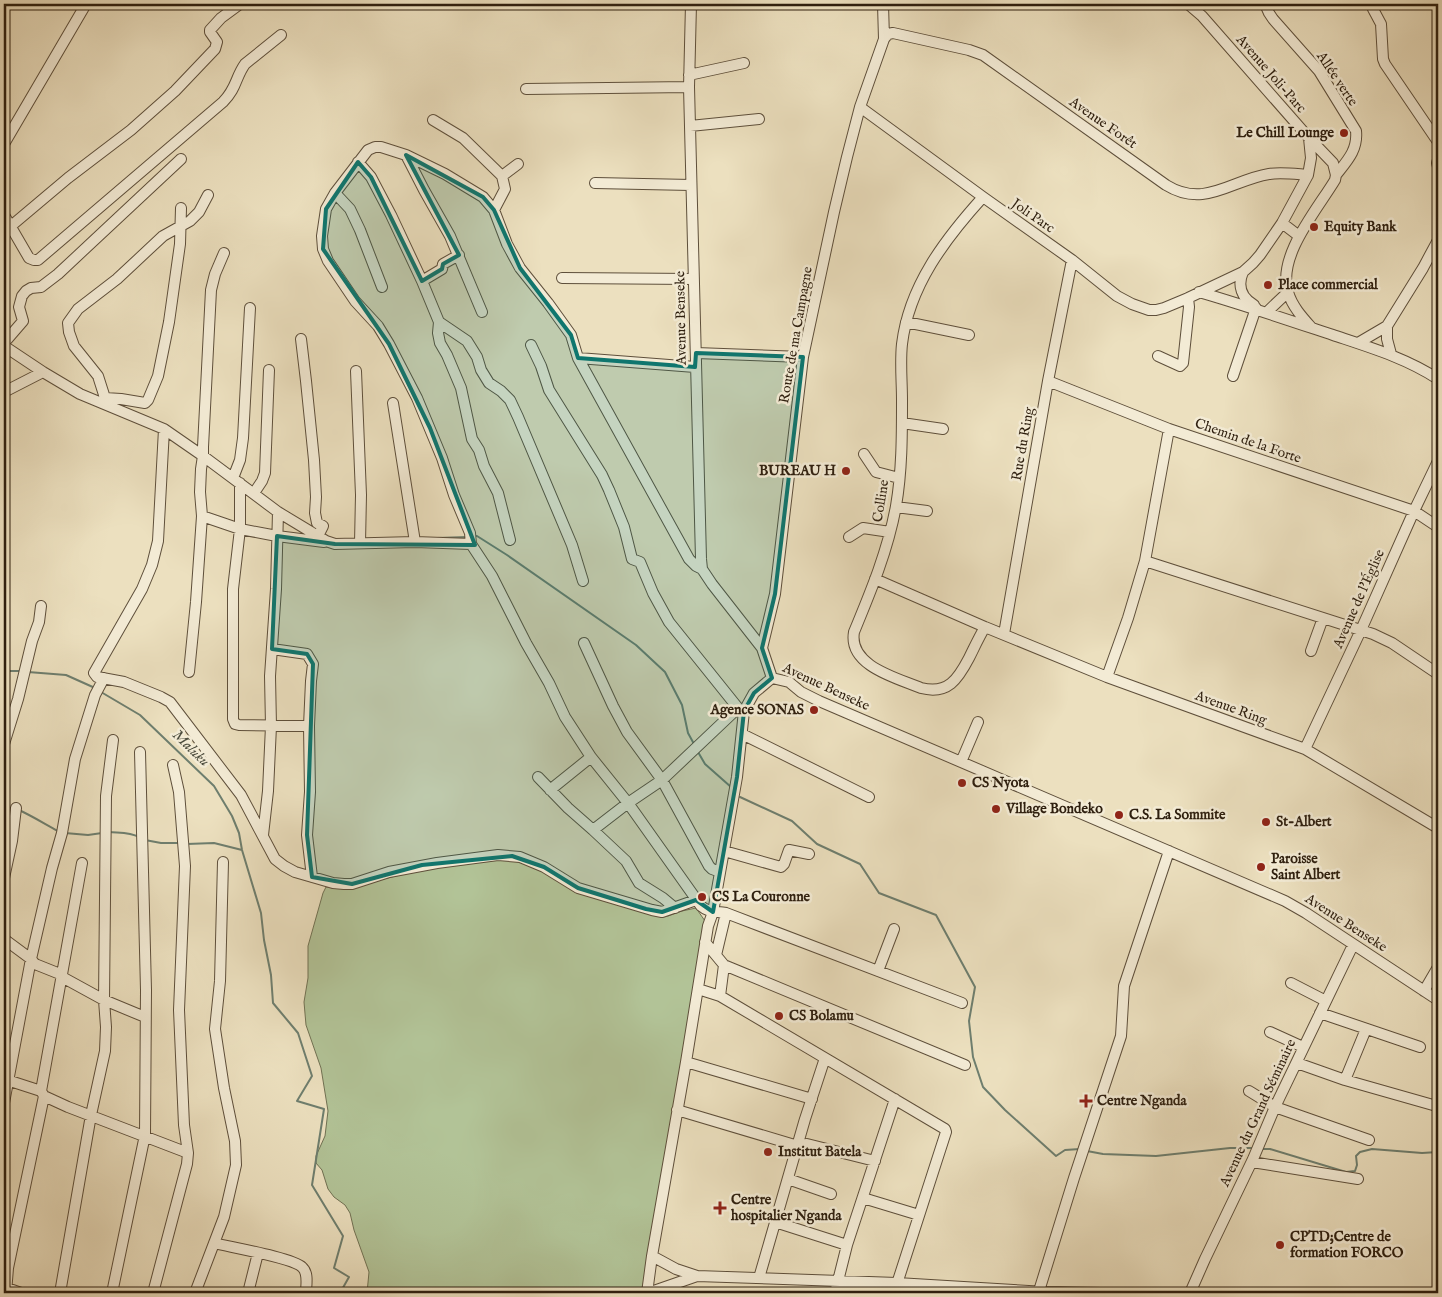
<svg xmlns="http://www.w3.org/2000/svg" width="1442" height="1297" font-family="'IM FELL English',serif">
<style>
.green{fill:#b2c397;stroke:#707153}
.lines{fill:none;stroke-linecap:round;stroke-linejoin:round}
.stream{stroke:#6e7e6e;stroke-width:2}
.minor-casing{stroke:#5e4f3b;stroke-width:12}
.minor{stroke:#f3ebd5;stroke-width:10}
.marked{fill:#0f766e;fill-opacity:0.2;stroke:#0f766e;stroke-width:4;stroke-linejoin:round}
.poi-dot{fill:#8f2418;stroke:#f3ebd5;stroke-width:2}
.labels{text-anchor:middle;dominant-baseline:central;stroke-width:5;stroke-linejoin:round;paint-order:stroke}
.street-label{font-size:14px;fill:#2e1f0f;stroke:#f3ebd5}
.poi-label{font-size:14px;font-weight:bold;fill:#2e1f0f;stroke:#f3ebd5;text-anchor:start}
.water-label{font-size:15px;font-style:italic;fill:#4e4e3f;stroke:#f3ebd5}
</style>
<rect width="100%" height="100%" fill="#ece0bf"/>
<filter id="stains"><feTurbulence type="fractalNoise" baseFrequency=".004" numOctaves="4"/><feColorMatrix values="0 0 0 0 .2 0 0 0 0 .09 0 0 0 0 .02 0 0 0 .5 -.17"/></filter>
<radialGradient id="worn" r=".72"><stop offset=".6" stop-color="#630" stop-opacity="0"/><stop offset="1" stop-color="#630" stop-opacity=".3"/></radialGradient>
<path class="green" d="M506,858l10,1 140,56 12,1 14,-5 14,-3 9,13 -14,101 -48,271h-276l2,-21 -15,-42 -4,-17 -5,-8 -11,-8 -6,-8 -6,-19 -6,-7v-7l9,-20 3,-25 -7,-43 -15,-43 -2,-23 4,-24v-32l15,-53 3,-6h23l77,-18z"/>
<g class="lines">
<path class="stream" d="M474,536h3l30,19 129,90 29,27 17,33 6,28 6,11
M437,538l30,-1
M4,671h17
M28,672l38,3 29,13
M101,692l39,23 74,71 18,30 7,17 3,17 19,63 3,27 7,35 2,28 25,30 14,43 -15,25 27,8 -12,76 31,51 -9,32 15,9 -9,16
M698,752l7,12 26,23
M740,797l52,24 25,23 43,20 19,29 57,22 39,72 -6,34 4,36 10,30 22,23 51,46 9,-6 15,-1
M19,810c13,6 26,14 39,21
M4,814l8,-4
M109,832c11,1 21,0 30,5
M65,833l23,2 14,-2
M145,840l16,3h19
M187,844l27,-1 28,7
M1261,1149h9l76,23 9,-1 2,-6 -1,-9 4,-4 12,-3 50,4 16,-1
M1087,1151l16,3 53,2 74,-8h24"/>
<g class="minor-casing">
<path id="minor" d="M691,4l-2,83 12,472 1,10 10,15 50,64 10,30
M883,4l1,35
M1188,4l14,12 107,122 24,25 3,12 -1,5c-18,30 -58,76 -47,112 4,14 14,25 23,35
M1265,4l4,9 4,6 46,52 37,60c2,19 -9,30 -20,44
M1373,9l8,15 2,35 2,5 53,78
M689,75l55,-12
M526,89l163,-2
M860,107l123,90 89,63 45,36 15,8 17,6h7l8,-2 24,-10 55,-26 10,-9 7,-8 22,-32 26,-48 3,-17 -2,-20
M433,120l30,18 39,38
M690,126l69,-7
M4,144l82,-140
M406,155l18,35 26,46 32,76
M1438,160l-1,3 1,4
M358,162l13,15 20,38 31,66 17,41 28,19 10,16 4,13 8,13 12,8 9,9 8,17 54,128 11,36
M595,183l96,2
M335,193l15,16 10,21 22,57
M983,197c-38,42 -74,89 -81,147 -2,18 0,38 0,56 0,36 0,71 -6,106 -8,44 -25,85 -42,126 -6,34 43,46 67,56 27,7 37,-9 48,-30 5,-10 10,-21 16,-31
M494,210l11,-21 -3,-13 16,-12
M4,215l25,43 5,2h4l185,-158c14,-14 12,-24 22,-38l36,-29
M1282,223l17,13
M11,226l57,-48 63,-48 44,-39 40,-42 2,-7 -7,-10v-2l11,-12 19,-14
M1243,272c-6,14 -1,26 11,33
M562,278l132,1
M422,281l20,-12 1,-5 16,-9
M1199,292c45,13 89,28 134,43 36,12 73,23 105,44
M1267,312l21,-20
M439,322l-1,11 2,10 7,12 14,33 11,51 7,11 5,16 14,27 12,47
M906,322l63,13
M1387,326v13l4,15
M301,339l5,42 8,79 2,37 -1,16 2,10 6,3 -5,10
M4,343l19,-22 -4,-14 3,-11 4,-5 5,-3 10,-1 17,-13 123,-115
M1358,343l29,-17 36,-58 15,-28
M531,345l10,21 8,24 53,85 7,15 15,37 8,32 8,3 13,31 16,29 69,86 6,3
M4,346l39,26 37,22 84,35 39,27 75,56 48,29 9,3 80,-2 56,2 21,32 34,67 23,40 16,34 26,40 37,46 73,103c8,7 15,5 25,7l236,90
M696,353l107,4
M1158,356l22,10 3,-3 6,-56 -1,-9
M578,358l117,9
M356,371l5,124 -1,48
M1233,376l23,-68
M1048,381l121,48 245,82 24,16
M4,392l39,-20
M105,398l16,1 24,4 3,-3 10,-24 11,-54 11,-78 1,-36
M103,403l2,-5 -7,-22 -24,-30 -5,-14 -1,-9 10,-14 39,-30 46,-43 27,-15 9,-9 9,-17
M393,403l22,139
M902,423l41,6
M164,429l-6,112 -6,24 -10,24 -48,84 3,4 27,5 37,15 9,5 71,93 34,64 9,7 11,6 38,11 11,1h8l37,-12 48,-9 61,-8 22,2 24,10 34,21 74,22 10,2 34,-12
M864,454l12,18 23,6
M233,478l7,-18 3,-22 7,-130
M240,483v46l-7,60v130l2,5 4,1 70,1
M254,493l8,-12 3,-8 4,-103
M896,507l31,4
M202,516l38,13 37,7 47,6
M849,537l14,-9 27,4
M471,544l-1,-11 -16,-38 -12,-37 -25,-60 -28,-54 -11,-18 -23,-25 -27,-40 -5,-12 -1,-13 4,-27 9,-16 33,-43 7,-3h6l25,8 39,19 38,23 11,13 13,34 13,24 28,35 23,32 7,23 111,201 7,7 6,3
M1145,561l228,73 19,9 46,31
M875,579l110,48 122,50 198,72 133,79
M1004,634l44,-253 24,-121
M584,643l29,63 14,26 35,48 47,86 3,3 8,3
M762,648l13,-54 28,-237 31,-145 13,-55 13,-50 24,-68 4,-5 5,-1 76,17 14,5 183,130c39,24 65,-5 103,-11 12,-2 26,0 39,1
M272,649l35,5 6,10 -2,17 -2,45 1,66 -3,43 5,42
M1311,651l12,-33
M189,672l7,-70 6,-86 -2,-24 1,-23 2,-13v-9l8,-157 4,-16 9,-21
M1107,677l21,-59 17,-57 24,-132
M772,678l17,4 12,10 18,9 466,200 21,12 132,87
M742,734l127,63
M4,744l14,-45 14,-58 7,-19 2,-16
M1305,749l56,-119 53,-119 24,-50
M961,762l17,-40
M538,777l30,31 25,22 33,31 13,22 24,15 12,10
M550,790l41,-33
M593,830l35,-27 34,-23 76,-72
M263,835l5,-44 3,-65 -1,-50 6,-87 2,-77
M724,851l57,16 3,-3 5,-14 20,4
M4,878l8,-37 4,-33
M4,939l27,20 4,5 25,10 2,3 42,23 41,17
M705,942l19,23 -4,31
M716,955l10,-42
M724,965l241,100
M878,971l16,-42
M1291,983l35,18
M698,989l22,7 225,133 1,3 -52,161
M1424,991l14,-24
M1320,1013l100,34
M1270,1032l33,15
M686,1062l126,37
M1297,1063l48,17 88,25
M4,1079l37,12 3,5 24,11 120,46
M1345,1080l21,-51
M41,1091l41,-228
M1249,1091l26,16 94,33
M4,1103l27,-144 21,-91 10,-35 13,-74 20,-64 9,-17
M677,1110l121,36 9,-2 68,17
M1252,1162l106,17
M788,1179l43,15
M863,1198l56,17
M775,1222l72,23
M214,1243c16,4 79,15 88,24 7,6 4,18 4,26
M652,1256l24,13 21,7 200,7 149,9 55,1
M759,1278l46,-159 20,-61
M4,1287l17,6
M1039,1291l35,-113 47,-142 3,-50 45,-135
M6,1293l2,-25 36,-172
M60,1293l31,-178 14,-64 1,-24 -2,-27 2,-204 7,-56
M112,1293l33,-158 1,-145 -6,-238
M153,1293l34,-129 1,-11 -4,-28 -5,-115 6,-144 -6,-74 -6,-27
M195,1293l29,-76 12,-52 -1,-24 -11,-53 -9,-59 5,-48 3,-119
M248,1293l10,-40
M647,1293l5,-37 34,-194 22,-136 5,-14 24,-135 7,-66 10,-18 18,-15
M648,1293l49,-17
M835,1293l12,-48 48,-146
M1190,1293l15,-34 48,-100 22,-52 78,-162"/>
</g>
<use href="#minor" class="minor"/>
</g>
<path class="marked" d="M406,155l77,42 11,13 26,58 51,67 7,23 117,9 1,-14 107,4 -28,237 -13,54 10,30 -18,15 -10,18 -7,66 -24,135 -17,-12 -34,12 -16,-3 -68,-21 -34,-21 -32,-11 -90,9 -70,19 -40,-7 -5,-42 6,-171 -6,-10 -35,-5 5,-113 58,8 140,1 -45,-117 -41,-84 -66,-95 3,-40 32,-47 13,15 51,104 20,-12 1,-5 16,-9z"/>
<g class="poi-dot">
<circle cx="1344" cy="133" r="5"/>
<circle cx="1314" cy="227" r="5"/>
<circle cx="1268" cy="285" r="5"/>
<circle cx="846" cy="471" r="5"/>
<circle cx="814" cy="710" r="5"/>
<circle cx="962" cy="783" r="5"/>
<circle cx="996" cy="809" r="5"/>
<circle cx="1119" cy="815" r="5"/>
<circle cx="1266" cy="822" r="5"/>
<circle cx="1261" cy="867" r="5"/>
<circle cx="702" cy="897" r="5"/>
<circle cx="779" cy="1016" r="5"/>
<path d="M1083.5 1093.5h5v5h5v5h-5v5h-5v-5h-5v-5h5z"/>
<circle cx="768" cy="1152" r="5"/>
<path d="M717.5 1200.5h5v5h5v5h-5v5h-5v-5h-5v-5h5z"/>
<circle cx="1280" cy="1245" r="5"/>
</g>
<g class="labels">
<g class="street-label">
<text transform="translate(1271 74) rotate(49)">Avenue Joli-Parc</text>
<text transform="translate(1337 79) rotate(56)">Allée verte</text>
<text transform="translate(1103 123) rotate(35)">Avenue Forêt</text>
<text transform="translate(1033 216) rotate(35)">Joli Parc</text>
<text transform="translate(681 318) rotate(-91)">Avenue Benseke</text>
<text transform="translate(796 335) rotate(-80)">Route de ma Campagne</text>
<text transform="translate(1248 441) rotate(19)">Chemin de la Forte</text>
<text transform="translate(1023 444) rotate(-80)">Rue du Ring</text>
<text transform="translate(881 501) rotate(-81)">Colline</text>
<text transform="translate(1359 599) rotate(-66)">Avenue de l'Église</text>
<text transform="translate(826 687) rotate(25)">Avenue Benseke</text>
<text transform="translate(1231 708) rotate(20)">Avenue Ring</text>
<text transform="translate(1346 923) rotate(33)">Avenue Benseke</text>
<text transform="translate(1258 1113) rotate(-65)">Avenue du Grand Séminaire</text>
</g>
<g class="poi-label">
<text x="1334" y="133" text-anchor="end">Le Chill Lounge</text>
<text x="1324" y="227">Equity Bank</text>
<text x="1278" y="285">Place commercial</text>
<text x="836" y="471" text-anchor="end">BUREAU H</text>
<text x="804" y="710" text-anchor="end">Agence SONAS</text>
<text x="972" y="783">CS Nyota</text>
<text x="1006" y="809">Village Bondeko</text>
<text x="1129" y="815">C.S. La Sommite</text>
<text x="1276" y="822">St-Albert</text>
<text x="1271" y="859">Paroisse<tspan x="1271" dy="16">Saint Albert</tspan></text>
<text x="712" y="897">CS La Couronne</text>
<text x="789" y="1016">CS Bolamu</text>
<text x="1097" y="1101">Centre Nganda</text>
<text x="778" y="1152">Institut Batela</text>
<text x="731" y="1200">Centre<tspan x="731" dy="16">hospitalier Nganda</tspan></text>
<text x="1290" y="1237">CPTD;Centre de<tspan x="1290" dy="16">formation FORCO</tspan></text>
</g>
<g class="water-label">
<text transform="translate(191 748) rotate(44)">Maluku</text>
</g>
</g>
<rect width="1442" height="1297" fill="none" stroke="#ece0bf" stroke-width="20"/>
<rect x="5" y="5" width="1432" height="1287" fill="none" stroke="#2e1f0f" stroke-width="2.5"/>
<rect x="10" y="10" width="1422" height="1277" fill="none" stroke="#2e1f0f"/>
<rect width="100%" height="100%" filter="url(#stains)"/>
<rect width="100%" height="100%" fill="url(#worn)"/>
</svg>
